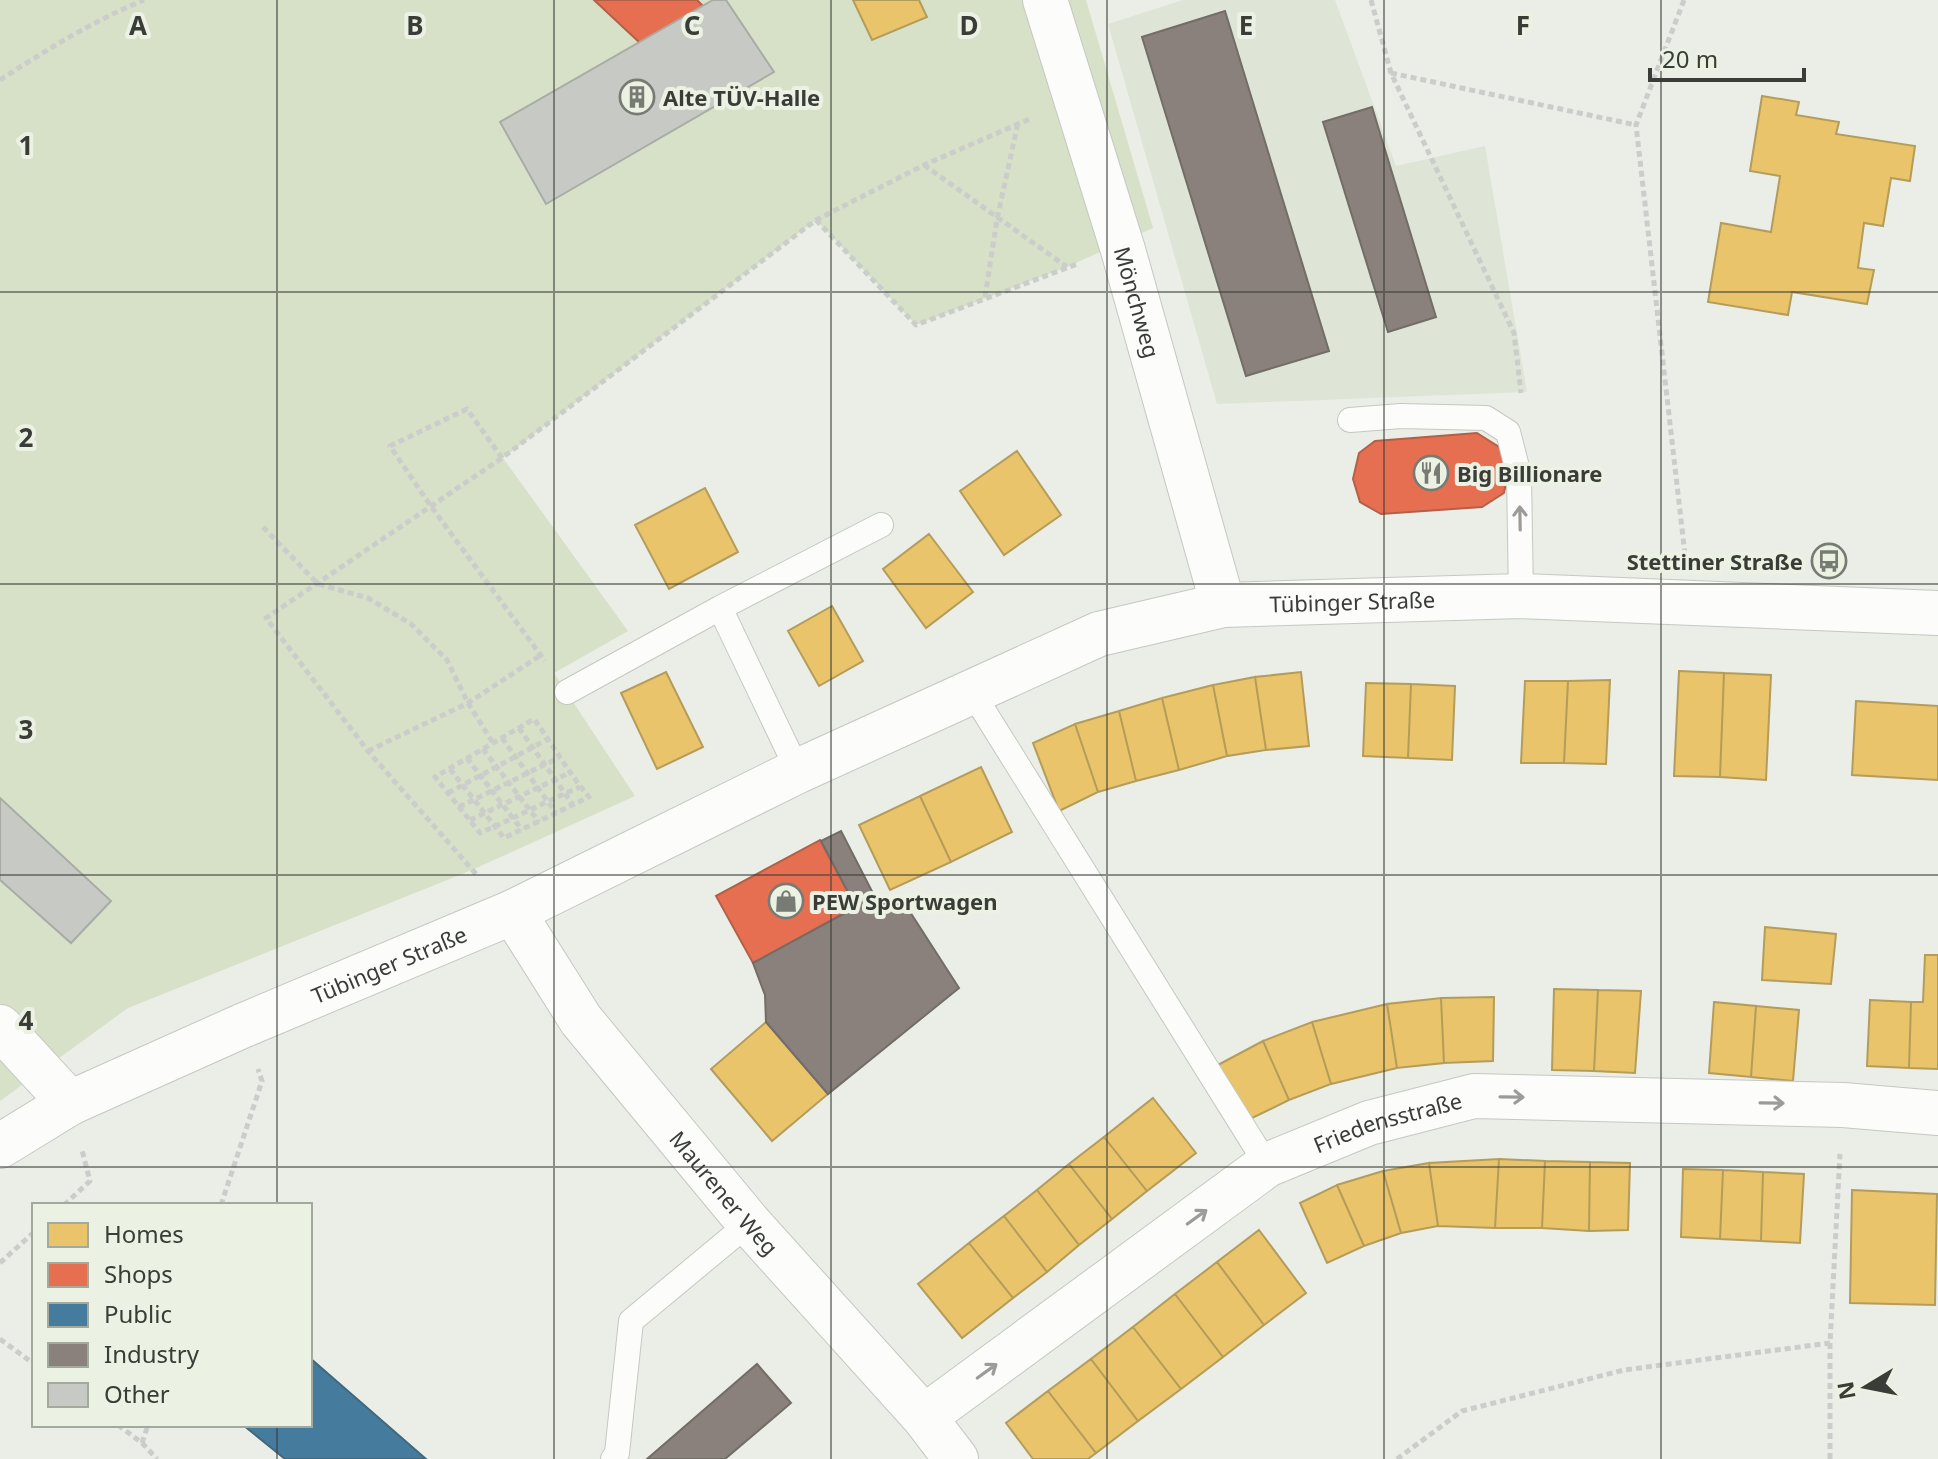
<svg xmlns="http://www.w3.org/2000/svg" width="1938" height="1459" font-family="'Noto Sans',sans-serif">
<style>
.built{fill:#dee5d6}
.green{fill:#d6e1c7}
.homes{fill:#e9c46a;stroke:#b49c5b;stroke-width:2}
.shops{fill:#e76f51;stroke:#b36049;stroke-width:2}
.public{fill:#457b9d;stroke:#42687e;stroke-width:2}
.industry{fill:#8a817c;stroke:#726d67;stroke-width:2}
.building{fill:#c7cac4;stroke:#a9aba5;stroke-width:2}
.lines{fill:none;stroke-linecap:round;stroke-linejoin:round}
.service-casing{stroke:#c5c8c2;stroke-width:26}
.minor-casing{stroke:#c5c8c2;stroke-width:46}
.secondary-casing{stroke:#c5c8c2;stroke-width:46}
.path{stroke:#cbcdca;stroke-width:5;stroke-dasharray:6 4;stroke-linecap:butt}
.service{stroke:#fcfcfb;stroke-width:24}
.minor{stroke:#fcfcfb;stroke-width:44}
.secondary{stroke:#fcfcfb;stroke-width:44}
.oneway{stroke:#9b9c99}
.grid{fill:none;stroke:#3a3d37;stroke-width:2;stroke-opacity:0.55}
.labels{text-anchor:middle;dominant-baseline:central;stroke-width:8;stroke-linejoin:round;paint-order:stroke}
.poi-label{font-size:22px;font-weight:bold;fill:#3a3d37;stroke:#ebf1e3;text-anchor:start}
.street-label{font-size:22px;fill:#3a3d37;stroke:#ebf1e3}
.grid-label{font-size:26px;text-anchor:middle;font-weight:bold;fill:#3a3d37;stroke:#ebf1e3;stroke-width:8;stroke-linejoin:round;paint-order:stroke}
</style>
<rect width="100%" height="100%" fill="#eaeee6"/>
<path class="built" d="M1183,0h152l61,166 89,-20 42,246 -310,12 -109,-380z"/>
<path class="green" d="M0,0h1086l67,228 -86,39 -151,58 -100,-105 -313,238 125,173 -74,42 81,123 -163,74 -344,138 -128,93z"/>
<path class="homes" d="M853,0h66l8,17 -55,23z
M1762,96l37,6 -3,13 43,7 -3,12 79,12 -5,35 -19,-3 -8,48 -19,-3 -6,45 16,2 -7,34 -75,-12 -4,23 -80,-13 13,-79 50,9 9,-56 -30,-5z
M1017,451l44,64 -57,40 -44,-64z
M705,488l33,64 -69,37 -34,-64z
M929,534l44,58 -47,36 -43,-59z
M832,606l31,55 -44,25 -31,-55z
M1679,671l45,2 -4,104 -46,-1z
M666,672l37,75 -46,22 -36,-76z
M1301,672l8,74 -43,4 -11,-73z
M1724,673l47,2 -5,105 -46,-3z
M1255,677l11,73 -39,6 -14,-71z
M1610,680l-4,84 -42,-1 4,-82z
M1525,681h43l-4,82h-43z
M1366,683l45,1 -3,74 -45,-2z
M1411,684l44,2 -3,74 -44,-2z
M1213,685l14,71 -48,14 -17,-72z
M1162,698l17,72 -43,11 -17,-70z
M1856,701l82,5v74l-86,-5z
M1119,711l17,70 -38,11 -23,-68z
M1075,724l23,68 -39,19 -26,-68z
M981,767l31,65 -61,30 -31,-66z
M920,796l31,66 -61,28 -31,-65z
M1765,927l71,7 -5,50 -69,-4z
M1925,955h13v114l-29,-1 2,-66h12z
M1554,989l44,1 -4,81 -42,-1z
M1598,990l43,1 -6,82 -41,-2z
M1494,997l-1,64 -49,2 -3,-65z
M1441,998l3,65 -47,5 -10,-64z
M1870,1000l41,2 -2,66 -42,-2z
M1714,1002l42,4 -5,71 -42,-4z
M1387,1004l10,64 -66,16 -19,-62z
M1756,1006l43,4 -6,71 -42,-4z
M766,1022l62,72 -56,47 -61,-72z
M1312,1022l19,62 -42,16 -26,-59z
M1263,1041l26,59 -41,20 -32,-54z
M1153,1098l43,55 -49,38 -43,-54z
M1104,1137l43,54 -35,28 -43,-55z
M1499,1159l-4,69 -57,-2 -9,-63z
M1499,1159l46,2 -3,67h-47z
M1545,1161l45,1 -1,69 -47,-3z
M1590,1162l40,1 -2,67 -39,1z
M1429,1163l9,63 -37,7 -18,-62z
M1069,1164l43,55 -33,26 -42,-55z
M1683,1169l40,1 -3,69 -39,-2z
M1723,1170l40,2 -2,69 -41,-2z
M1383,1171l18,62 -37,13 -27,-61z
M1763,1172l41,2 -4,69 -39,-2z
M1337,1185l27,61 -37,17 -27,-60z
M1037,1190l42,55 -32,27 -43,-56z
M1852,1190l85,4 -2,111 -85,-2z
M1004,1216l43,56 -34,26 -44,-55z
M1259,1230l47,63 -42,32 -47,-63z
M969,1243l44,55 -51,40 -44,-54z
M1217,1262l47,63 -41,32 -48,-63z
M1175,1294l48,63 -42,32 -48,-62z
M1133,1327l48,62 -43,32 -47,-62z
M1091,1359l47,62 -42,32 -48,-62z
M1048,1391l48,62 -8,6h-55l-27,-36z"/>
<path class="shops" d="M594,0h103l6,6 -63,37z
M1477,433l22,14 10,21 -5,25 -22,14 -101,7 -21,-12 -7,-23 6,-26 16,-12z
M820,840l36,67 -103,56 -37,-67z"/>
<path class="public" d="M310,1358l116,101h-141l-42,-34h67z"/>
<path class="industry" d="M1225,11l104,340 -83,25 -104,-339z
M1372,107l64,210 -48,15 -65,-210z
M841,831l38,74 22,-7 58,90 -131,106 -62,-72 -1,-27 -12,-32 103,-56 -35,-66z
M757,1364l34,39 -66,56h-78z"/>
<path class="building" d="M713,0h13l48,72 -228,132 -46,-82z
M0,798l111,103 -40,42 -71,-63z"/>
<g class="lines">
<g class="service-casing">
<path id="service" d="M1350,420l51,-4 85,2 22,14 11,43 2,121
M720,608l78,163
M567,692l153,-84 161,-83
M972,692l295,473
M613,1459l4,-6 14,-132 118,-98"/>
</g>
<g class="minor-casing">
<g id="minor">
<path id="s1" d="M1045,0l78,250 100,355"/>
<path id="s2" d="M513,912l68,108 168,203 175,194 32,42"/>
<path d="M0,1027l70,76"/>
<path id="s3" d="M924,1417l343,-252 102,-42 105,-27 369,9 95,8"/>
</g>
</g>
<g class="secondary-casing">
<g id="secondary">
<path id="s4" d="M0,1146l70,-43 172,-77 271,-114 285,-141 301,-137 124,-29 298,-9 417,17"/>
</g>
</g>
<path class="path" d="M1371,0l20,73 123,260 7,60
M1684,0l-48,125 49,430
M1391,73l245,52
M0,80c46,-30 93,-59 144,-80
M924,165l143,102
M816,220l100,105 161,-61
M985,297l12,-78 21,-96
M502,458l-35,-49 -77,37 40,59 115,156
M263,527l55,57 50,14 43,26 36,36 21,43 25,40
M519,728l54,77
M502,738l54,75
M483,749l56,73
M368,751l100,-48 73,-48
M467,758l55,72
M450,769c18,23 36,46 54,69l85,-41c-21,-25 -36,-52 -55,-78l-99,58 45,56c34,-15 67,-32 100,-46
M448,793l100,-54
M459,807l99,-49
M470,820l99,-47
M476,874l-108,-123 -102,-133 236,-160 314,-238 108,-55 108,-47
M64,1205l26,-24 -8,-31
M221,1205l41,-124 -4,-12
M0,1263l34,-31
M0,1339l34,25
M118,1425l24,18 15,16
M142,1443l6,-18
M1397,1459l65,-48 162,-41 206,-27
M1830,1459v-116l10,-189"/>
<use href="#service" class="service"/>
<use href="#minor" class="minor"/>
<use href="#secondary" class="secondary"/>
</g>
<defs><path id="oneway-shaft" d="M-6 0H5M1.5-3L5.5 0L1.5 3" fill="none" stroke-width="1.6" stroke-linecap="round" stroke-linejoin="round" transform="scale(2)"/></defs>
<g class="oneway">
<use href="#oneway-shaft" transform="translate(1520 518) rotate(-91)"/>
<use href="#oneway-shaft" transform="translate(1512 1097) rotate(1)"/>
<use href="#oneway-shaft" transform="translate(1772 1103) rotate(1)"/>
<use href="#oneway-shaft" transform="translate(1197 1217) rotate(-36)"/>
<use href="#oneway-shaft" transform="translate(987 1371) rotate(-36)"/>
</g>
<path class="grid" d="M277,0v1205M554,0v1459M831,0v1459M1107,0v1459M1384,0v1459M1661,0v1459M0,292h1938M0,584h1938M0,875h1938M0,1167h1938M277,1425v34"/>
<defs>
<g id="building-ring" transform="scale(1.8)"><circle r="9.5" fill="#ebf1e3" stroke="#787b74" stroke-width="1.5"/><path d="M-4-6H4V6H1V3H-1V6H-4ZM-2.5-4.3h1.7v1.8h-1.7ZM.8-4.3h1.7v1.8H.8ZM-2.5-1h1.7V.8h-1.7ZM.8-1h1.7V.8H.8Z" fill="#787b74"/></g>
<g id="restaurant-ring" transform="scale(1.8)"><circle r="9.5" fill="#ebf1e3" stroke="#787b74" stroke-width="1.5"/><path d="M-5-6h1v4h1v-4h1v4h1v-4h1v5L-1.5 .5V6h-2V.5L-5-1ZM5-6V6H3V1.5H1.5Q1.5-4 5-6Z" fill="#787b74"/></g>
<g id="bus-ring" transform="scale(1.8)"><circle r="9.5" fill="#ebf1e3" stroke="#787b74" stroke-width="1.5"/><path d="M-5-6H5V4H4V6H2V4H-2V6H-4V4H-5ZM-3.5-4V0h7V-4ZM-3.5 1.2v1.5H-2V1.2ZM2 1.2v1.5H3.5V1.2Z" fill="#787b74"/></g>
<g id="shop-ring" transform="scale(1.8)"><circle r="9.5" fill="#ebf1e3" stroke="#787b74" stroke-width="1.5"/><path d="M-5-2.5h2.3a2.7 3.5 0 0 1 5.4 0H5L5.5 6h-11ZM-1.5-2.5h3a1.5 2.3 0 0 0-3 0Z" fill="#787b74"/></g>
</defs>
<g fill-rule="evenodd">
<use href="#building-ring" x="637" y="97"/>
<use href="#restaurant-ring" x="1431" y="473"/>
<use href="#bus-ring" x="1829" y="561"/>
<use href="#shop-ring" x="786" y="901"/>
</g>
<g class="labels">
<g class="poi-label">
<text x="663" y="97">Alte TÜV-Halle</text>
<text x="1457" y="473">Big Billionare</text>
<text x="1803" y="561" text-anchor="end">Stettiner Straße</text>
<text x="812" y="901">PEW Sportwagen</text>
</g>
<g class="street-label">
<text stroke="none"><textPath href="#s1" startOffset="316">Mönchweg</textPath></text>
<text stroke="none"><textPath href="#s4" startOffset="1470">Tübinger Straße</textPath></text>
<text stroke="none"><textPath href="#s4" startOffset="430">Tübinger Straße</textPath></text>
<text stroke="none"><textPath href="#s3" startOffset="554">Friedensstraße</textPath></text>
<text stroke="none"><textPath href="#s2" startOffset="352">Maurener Weg</textPath></text>
</g>
</g>
<g class="grid-label">
<text x="138" y="35">A</text>
<text x="415" y="35">B</text>
<text x="692" y="35">C</text>
<text x="969" y="35">D</text>
<text x="1246" y="35">E</text>
<text x="1523" y="35">F</text>
<text x="26" y="155">1</text>
<text x="26" y="447">2</text>
<text x="26" y="739">3</text>
<text x="26" y="1030">4</text>
</g>
<rect x="32" y="1203" width="280" height="224" fill="#ebf1e3" stroke="#a4a99e" stroke-width="2"/>
<rect x="48" y="1223" width="40" height="24" fill="#e9c46a" stroke="#a4a99e" stroke-width="2"/>
<text x="104" y="1243" font-size="24" fill="#3a3d37">Homes</text>
<rect x="48" y="1263" width="40" height="24" fill="#e76f51" stroke="#a4a99e" stroke-width="2"/>
<text x="104" y="1283" font-size="24" fill="#3a3d37">Shops</text>
<rect x="48" y="1303" width="40" height="24" fill="#457b9d" stroke="#a4a99e" stroke-width="2"/>
<text x="104" y="1323" font-size="24" fill="#3a3d37">Public</text>
<rect x="48" y="1343" width="40" height="24" fill="#8a817c" stroke="#a4a99e" stroke-width="2"/>
<text x="104" y="1363" font-size="24" fill="#3a3d37">Industry</text>
<rect x="48" y="1383" width="40" height="24" fill="#c7cac4" stroke="#a4a99e" stroke-width="2"/>
<text x="104" y="1403" font-size="24" fill="#3a3d37">Other</text>
<g transform="translate(1866 1387) rotate(260)" stroke="#ebf1e3" stroke-width="6" paint-order="stroke">
<path d="M0-6L14 30L0 20L-14 30Z" fill="#3a3d37"/>
<text y="-12" font-size="22" font-weight="bold" text-anchor="middle" fill="#3a3d37">N</text>
</g>
<path d="M1650 68v12h154v-12" fill="none" stroke="#3a3d37" stroke-width="4"/>
<text x="1662" y="68" font-size="24" fill="#3a3d37" stroke="#ebf1e3" stroke-width="6" paint-order="stroke">20 m</text>
</svg>
